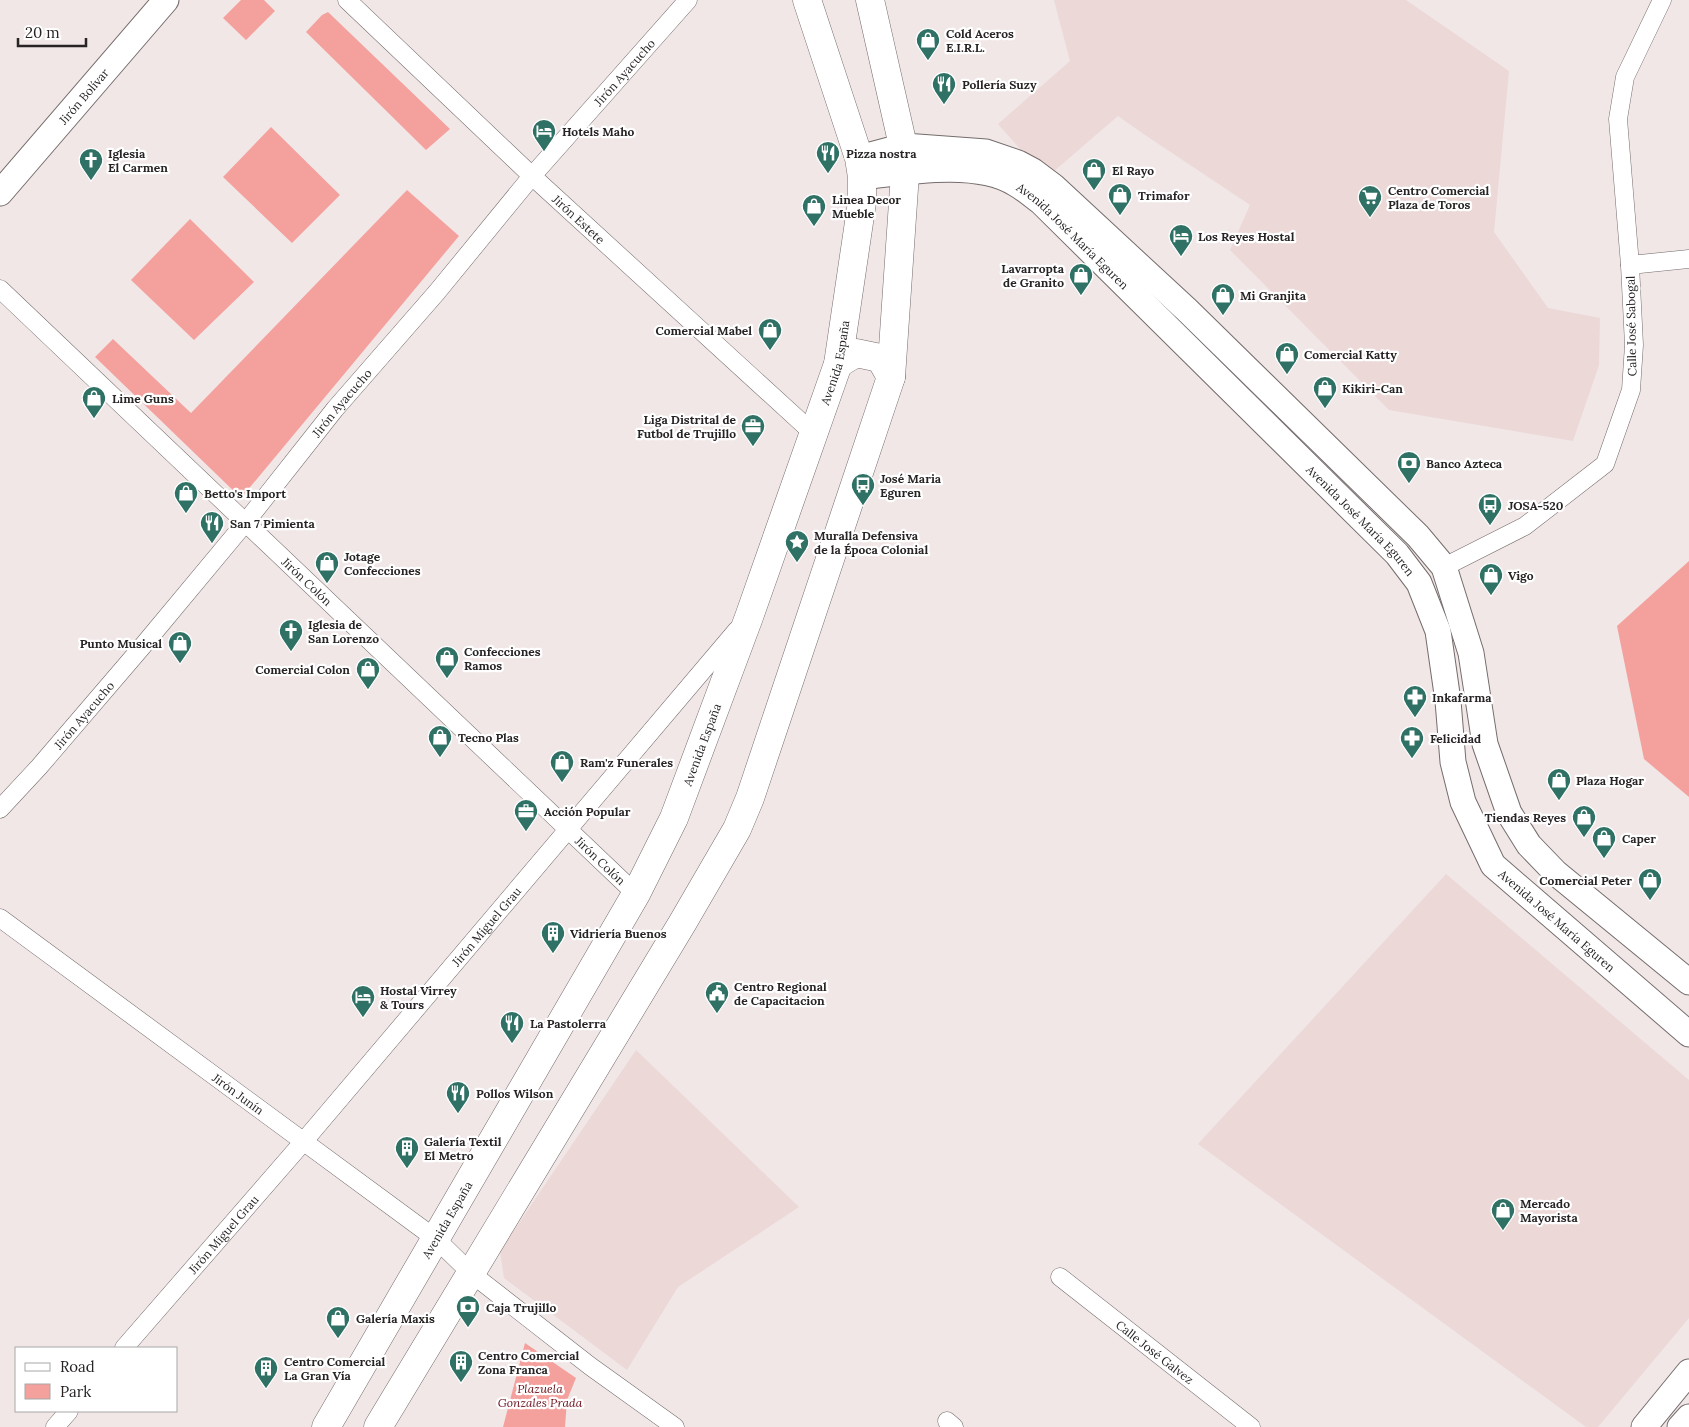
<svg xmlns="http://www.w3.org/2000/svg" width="1689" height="1427" font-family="Lora,serif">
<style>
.built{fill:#ebd8d7}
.green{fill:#f4a19e}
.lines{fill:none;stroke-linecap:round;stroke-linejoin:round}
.street-casing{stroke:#756c6c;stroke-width:19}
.secondary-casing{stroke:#756c6c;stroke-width:27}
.primary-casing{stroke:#756c6c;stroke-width:29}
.street{stroke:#fff;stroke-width:18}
.secondary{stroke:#fff;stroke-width:25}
.primary{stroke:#fff;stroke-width:28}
.labels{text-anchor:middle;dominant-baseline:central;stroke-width:4.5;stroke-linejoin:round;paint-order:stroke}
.poi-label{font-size:12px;font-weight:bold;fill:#282424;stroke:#fff;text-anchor:start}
.street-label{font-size:12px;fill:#282424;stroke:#fff}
.park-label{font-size:12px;font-style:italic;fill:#6b0e19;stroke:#fff}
</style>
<rect width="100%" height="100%" fill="#f1e7e7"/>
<path class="built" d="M1054,0h352l103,71 -15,161 54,76 52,10 -1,47 -26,76 -184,-31 -159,-160 20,-45 -102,-68 -30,-21 -72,62 -48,-54 72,-63z
M1446,874l243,206v238l-91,109h-12l-388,-283z
M636,1050l163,157 -121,80 -51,83 -123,-92 -4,-27z"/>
<path class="green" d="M241,0h23l11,11 -29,29 -23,-22z
M328,12l122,117 -24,21 -120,-118 16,-17z
M271,127l69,68 -48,48 -69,-66z
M407,190l52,46 -218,262 -146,-141 18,-18 78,74z
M190,219l64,63 -60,58 -63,-60z
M1689,561v236l-45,-38 -27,-133z
M525,1343l51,35 -9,22 -2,27h-62z"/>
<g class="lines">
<g class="street-casing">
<g id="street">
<path id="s1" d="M347,0l185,176 282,258"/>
<path d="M1630,265l59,-6"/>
<path id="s2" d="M0,289l636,605"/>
<path d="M1444,567l81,-41 80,-62 26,-74 3,-45 -4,-80 -12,-146 7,-42 37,-77"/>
<path id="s3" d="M0,809l39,-42 102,-119 104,-125 90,-114 102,-117 95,-116 156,-176"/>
<path id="s4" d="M0,918l436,321 36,35 118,92 85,61"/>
<path id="s5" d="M1060,1277l191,150"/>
<path id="s6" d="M124,1348l180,-207 433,-511"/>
<path d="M947,1421l7,6"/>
<path d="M55,1427l14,-16"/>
</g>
</g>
<g class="secondary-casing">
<g id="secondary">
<path d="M859,158l45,-12 82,6 32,11 15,8 20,15 134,124 231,226 26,31 27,86 14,91 24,69 20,32 27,28 133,109"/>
<path id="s7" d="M862,177c43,-5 116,-18 154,7 9,5 17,12 25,18l356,352 22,29 19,48 10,70 5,61 10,40 30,63 196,169"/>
<path id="s8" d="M0,193l166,-193"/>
<path d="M1644,1427l45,-55"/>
<path d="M1680,1427l9,-10"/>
</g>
</g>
<g class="primary-casing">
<g id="primary">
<path d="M838,364l18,-11 24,5 11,19"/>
<path id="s9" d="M326,1427l310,-533 38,-76 75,-201 89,-253 24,-162v-25l-3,-19 -52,-158"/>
<path d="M378,1427l305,-505 54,-93 13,-31 141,-421 15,-218 -36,-159"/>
</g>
</g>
<use href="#street" class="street"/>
<use href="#secondary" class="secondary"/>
<use href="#primary" class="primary"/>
</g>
<defs>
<g id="shop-pin" transform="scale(1.25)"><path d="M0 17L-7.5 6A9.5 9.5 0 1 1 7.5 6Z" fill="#2f7265" stroke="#fff"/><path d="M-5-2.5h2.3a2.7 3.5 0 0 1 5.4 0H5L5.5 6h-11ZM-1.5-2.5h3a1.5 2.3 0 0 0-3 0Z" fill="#fff"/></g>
<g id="restaurant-pin" transform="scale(1.25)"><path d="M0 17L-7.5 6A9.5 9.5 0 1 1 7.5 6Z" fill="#2f7265" stroke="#fff"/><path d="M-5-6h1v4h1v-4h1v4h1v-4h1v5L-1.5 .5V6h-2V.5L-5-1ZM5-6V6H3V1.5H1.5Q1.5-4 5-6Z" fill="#fff"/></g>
<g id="hotel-pin" transform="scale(1.25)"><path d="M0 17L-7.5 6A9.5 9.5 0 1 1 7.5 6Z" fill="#2f7265" stroke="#fff"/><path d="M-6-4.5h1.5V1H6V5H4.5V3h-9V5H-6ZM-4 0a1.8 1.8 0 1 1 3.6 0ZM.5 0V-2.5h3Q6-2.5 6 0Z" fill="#fff"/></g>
<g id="church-pin" transform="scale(1.25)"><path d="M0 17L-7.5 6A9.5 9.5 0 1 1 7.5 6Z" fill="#2f7265" stroke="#fff"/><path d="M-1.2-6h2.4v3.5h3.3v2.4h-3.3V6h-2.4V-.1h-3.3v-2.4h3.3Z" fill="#fff"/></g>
<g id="supermarket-pin" transform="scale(1.25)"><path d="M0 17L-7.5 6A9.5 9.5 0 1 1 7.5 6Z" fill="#2f7265" stroke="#fff"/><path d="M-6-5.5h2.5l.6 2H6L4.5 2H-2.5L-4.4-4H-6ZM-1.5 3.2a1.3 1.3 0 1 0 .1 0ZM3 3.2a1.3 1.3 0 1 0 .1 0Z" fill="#fff"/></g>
<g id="office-pin" transform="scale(1.25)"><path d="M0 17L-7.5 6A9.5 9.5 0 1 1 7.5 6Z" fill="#2f7265" stroke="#fff"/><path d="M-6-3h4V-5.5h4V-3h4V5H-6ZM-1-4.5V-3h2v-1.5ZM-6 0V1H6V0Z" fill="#fff"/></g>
<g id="bank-pin" transform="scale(1.25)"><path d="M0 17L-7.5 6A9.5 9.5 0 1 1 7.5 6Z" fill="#2f7265" stroke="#fff"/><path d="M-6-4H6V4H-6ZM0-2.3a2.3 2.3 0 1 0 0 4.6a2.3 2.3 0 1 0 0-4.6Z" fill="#fff"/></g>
<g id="bus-pin" transform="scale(1.25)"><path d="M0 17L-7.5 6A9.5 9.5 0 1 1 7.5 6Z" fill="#2f7265" stroke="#fff"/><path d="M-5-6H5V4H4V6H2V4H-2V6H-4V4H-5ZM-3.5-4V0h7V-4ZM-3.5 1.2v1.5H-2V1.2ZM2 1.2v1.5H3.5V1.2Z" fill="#fff"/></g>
<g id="sight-pin" transform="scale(1.25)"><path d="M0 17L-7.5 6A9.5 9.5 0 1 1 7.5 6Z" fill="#2f7265" stroke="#fff"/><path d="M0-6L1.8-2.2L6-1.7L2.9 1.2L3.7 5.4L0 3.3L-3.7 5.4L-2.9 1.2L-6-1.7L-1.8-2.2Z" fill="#fff"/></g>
<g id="pharmacy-pin" transform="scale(1.25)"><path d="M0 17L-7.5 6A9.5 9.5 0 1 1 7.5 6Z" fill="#2f7265" stroke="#fff"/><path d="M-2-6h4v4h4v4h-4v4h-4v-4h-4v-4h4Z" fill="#fff"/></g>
<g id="building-pin" transform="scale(1.25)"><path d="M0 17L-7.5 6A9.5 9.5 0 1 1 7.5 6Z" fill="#2f7265" stroke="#fff"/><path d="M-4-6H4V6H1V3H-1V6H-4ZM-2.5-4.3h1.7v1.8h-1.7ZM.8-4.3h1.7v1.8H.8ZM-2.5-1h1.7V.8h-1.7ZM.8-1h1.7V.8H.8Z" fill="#fff"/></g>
<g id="civic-pin" transform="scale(1.25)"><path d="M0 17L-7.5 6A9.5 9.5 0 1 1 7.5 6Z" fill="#2f7265" stroke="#fff"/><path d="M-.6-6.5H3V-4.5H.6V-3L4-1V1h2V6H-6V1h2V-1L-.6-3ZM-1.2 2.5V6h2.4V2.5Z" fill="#fff"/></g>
</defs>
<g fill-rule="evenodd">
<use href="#shop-pin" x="928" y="40"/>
<use href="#restaurant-pin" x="944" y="84"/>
<use href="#hotel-pin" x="544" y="131"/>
<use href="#restaurant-pin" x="828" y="153"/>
<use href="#church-pin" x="91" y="160"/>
<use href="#shop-pin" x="1094" y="170"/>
<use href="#shop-pin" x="1120" y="195"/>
<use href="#supermarket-pin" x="1370" y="197"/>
<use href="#shop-pin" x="814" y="206"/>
<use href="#hotel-pin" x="1181" y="236"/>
<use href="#shop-pin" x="1081" y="275"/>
<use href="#shop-pin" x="1223" y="295"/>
<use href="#shop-pin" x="770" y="330"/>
<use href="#shop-pin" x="1287" y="354"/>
<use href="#shop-pin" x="1325" y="388"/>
<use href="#shop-pin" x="94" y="398"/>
<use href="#office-pin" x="753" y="426"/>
<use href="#bank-pin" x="1409" y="463"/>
<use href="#bus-pin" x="863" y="485"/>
<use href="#shop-pin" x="186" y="493"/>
<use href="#bus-pin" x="1490" y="505"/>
<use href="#restaurant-pin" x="212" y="523"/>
<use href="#sight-pin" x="797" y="542"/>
<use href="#shop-pin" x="327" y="563"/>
<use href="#shop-pin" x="1491" y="575"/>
<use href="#church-pin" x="291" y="631"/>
<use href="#shop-pin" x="180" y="643"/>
<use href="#shop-pin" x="447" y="658"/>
<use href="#shop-pin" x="368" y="669"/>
<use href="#pharmacy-pin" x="1415" y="697"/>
<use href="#shop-pin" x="440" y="737"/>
<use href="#pharmacy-pin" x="1412" y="738"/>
<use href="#shop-pin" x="562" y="762"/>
<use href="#shop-pin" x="1559" y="780"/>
<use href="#office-pin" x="526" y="811"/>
<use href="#shop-pin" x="1584" y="817"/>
<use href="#shop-pin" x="1604" y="838"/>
<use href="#shop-pin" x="1650" y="880"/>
<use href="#building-pin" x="553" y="933"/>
<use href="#civic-pin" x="717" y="993"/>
<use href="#hotel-pin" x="363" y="997"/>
<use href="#restaurant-pin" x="512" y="1023"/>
<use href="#restaurant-pin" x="458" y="1093"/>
<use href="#building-pin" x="407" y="1148"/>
<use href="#shop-pin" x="1503" y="1210"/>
<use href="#bank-pin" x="468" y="1307"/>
<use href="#shop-pin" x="338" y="1318"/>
<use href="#building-pin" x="461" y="1362"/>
<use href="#building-pin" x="266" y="1368"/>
</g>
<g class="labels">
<g class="poi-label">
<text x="946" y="33">Cold Aceros<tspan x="946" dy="14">E.I.R.L.</tspan></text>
<text x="962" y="84">Pollería Suzy</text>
<text x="562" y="131">Hotels Maho</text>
<text x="108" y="153">Iglesia<tspan x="108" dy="14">El Carmen</tspan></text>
<text x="846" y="153">Pizza nostra</text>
<text x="1112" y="170">El Rayo</text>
<text x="1388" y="190">Centro Comercial<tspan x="1388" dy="14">Plaza de Toros</tspan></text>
<text x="1138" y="195">Trimafor</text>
<text x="832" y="199">Linea Decor<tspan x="832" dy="14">Mueble</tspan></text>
<text x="1198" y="236">Los Reyes Hostal</text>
<text x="1064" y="268" text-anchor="end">Lavarropta<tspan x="1064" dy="14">de Granito</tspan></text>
<text x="1240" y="295">Mi Granjita</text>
<text x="752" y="330" text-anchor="end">Comercial Mabel</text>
<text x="1304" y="354">Comercial Katty</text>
<text x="1342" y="388">Kikiri-Can</text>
<text x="112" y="398">Lime Guns</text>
<text x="736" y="419" text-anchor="end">Liga Distrital de<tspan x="736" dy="14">Futbol de Trujillo</tspan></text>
<text x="1426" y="463">Banco Azteca</text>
<text x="880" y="478">José Maria<tspan x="880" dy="14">Eguren</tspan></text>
<text x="204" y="493">Betto's Import</text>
<text x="1508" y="505">JOSA-520</text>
<text x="230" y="523">San 7 Pimienta</text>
<text x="814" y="535">Muralla Defensiva<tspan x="814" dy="14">de la Época Colonial</tspan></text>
<text x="344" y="556">Jotage<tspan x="344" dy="14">Confecciones</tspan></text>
<text x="1508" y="575">Vigo</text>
<text x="308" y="624">Iglesia de<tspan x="308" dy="14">San Lorenzo</tspan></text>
<text x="162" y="643" text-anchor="end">Punto Musical</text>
<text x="464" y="651">Confecciones<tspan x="464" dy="14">Ramos</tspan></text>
<text x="350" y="669" text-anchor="end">Comercial Colon</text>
<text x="1432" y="697">Inkafarma</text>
<text x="458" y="737">Tecno Plas</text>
<text x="1430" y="738">Felicidad</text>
<text x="580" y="762">Ram'z Funerales</text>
<text x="1576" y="780">Plaza Hogar</text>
<text x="544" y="811">Acción Popular</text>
<text x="1566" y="817" text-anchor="end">Tiendas Reyes</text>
<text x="1622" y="838">Caper</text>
<text x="1632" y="880" text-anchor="end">Comercial Peter</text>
<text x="570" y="933">Vidriería Buenos</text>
<text x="734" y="986">Centro Regional<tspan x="734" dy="14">de Capacitacion</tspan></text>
<text x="380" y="990">Hostal Virrey<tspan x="380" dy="14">&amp; Tours</tspan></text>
<text x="530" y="1023">La Pastolerra</text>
<text x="476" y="1093">Pollos Wilson</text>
<text x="424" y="1141">Galería Textil<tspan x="424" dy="14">El Metro</tspan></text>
<text x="1520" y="1203">Mercado<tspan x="1520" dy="14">Mayorista</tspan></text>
<text x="486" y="1307">Caja Trujillo</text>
<text x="356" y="1318">Galería Maxis</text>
<text x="478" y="1355">Centro Comercial<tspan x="478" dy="14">Zona Franca</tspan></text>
<text x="284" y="1361">Centro Comercial<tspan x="284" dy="14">La Gran Vía</tspan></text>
</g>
<g class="street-label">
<text stroke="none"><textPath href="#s3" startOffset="966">Jirón Ayacucho</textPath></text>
<text stroke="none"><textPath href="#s8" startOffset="128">Jirón Bolívar</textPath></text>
<text stroke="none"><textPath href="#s1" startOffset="319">Jirón Estete</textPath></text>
<text stroke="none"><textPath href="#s7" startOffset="234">Avenida José María Eguren</textPath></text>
<text transform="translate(1631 326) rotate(-91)">Calle José Sabogal</text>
<text stroke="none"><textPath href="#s9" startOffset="1185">Avenida España</textPath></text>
<text stroke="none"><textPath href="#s3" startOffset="531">Jirón Ayacucho</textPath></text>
<text stroke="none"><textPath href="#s7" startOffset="639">Avenida José María Eguren</textPath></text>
<text stroke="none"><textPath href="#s2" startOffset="424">Jirón Colón</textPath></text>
<text stroke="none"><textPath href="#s3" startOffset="126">Jirón Ayacucho</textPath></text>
<text stroke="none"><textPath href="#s9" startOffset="780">Avenida España</textPath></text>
<text stroke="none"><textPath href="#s2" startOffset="829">Jirón Colón</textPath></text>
<text stroke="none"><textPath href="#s7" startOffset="1104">Avenida José María Eguren</textPath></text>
<text stroke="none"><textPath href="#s6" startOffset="556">Jirón Miguel Grau</textPath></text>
<text stroke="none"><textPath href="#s4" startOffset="296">Jirón Junín</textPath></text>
<text stroke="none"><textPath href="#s9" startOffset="240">Avenida España</textPath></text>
<text stroke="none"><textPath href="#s6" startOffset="151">Jirón Miguel Grau</textPath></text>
<text stroke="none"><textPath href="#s5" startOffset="121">Calle José Galvez</textPath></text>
</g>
<g class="park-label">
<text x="540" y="1388">Plazuela<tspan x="540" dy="14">Gonzales Prada</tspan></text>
</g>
</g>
<rect x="15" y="1347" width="162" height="65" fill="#ffffff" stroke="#a9a7a7"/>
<rect x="25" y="1363" width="25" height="8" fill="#ffffff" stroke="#a9a7a7"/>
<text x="60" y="1372" font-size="15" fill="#282424">Road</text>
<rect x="25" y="1384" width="25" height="15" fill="#f4a19e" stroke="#a9a7a7"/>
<text x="60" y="1397" font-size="15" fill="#282424">Park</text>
<path d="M18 38v8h68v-8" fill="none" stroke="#282424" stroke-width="2.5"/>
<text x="25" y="38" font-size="15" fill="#282424" stroke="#ffffff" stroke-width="4" paint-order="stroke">20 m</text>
</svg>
